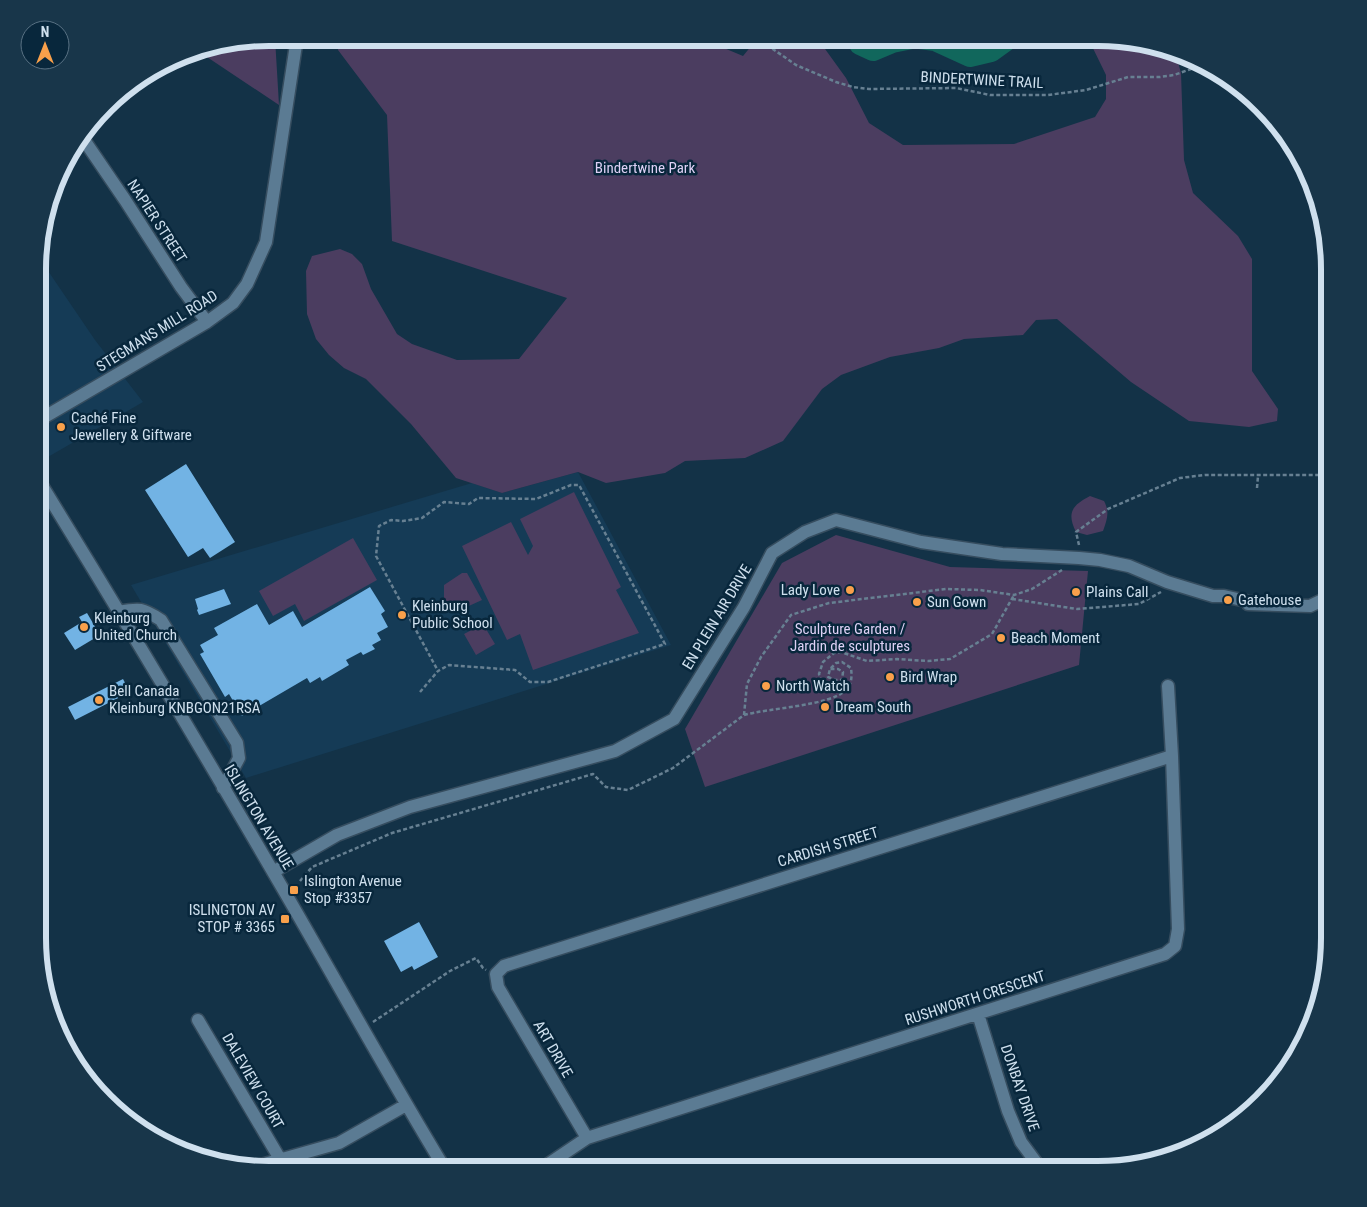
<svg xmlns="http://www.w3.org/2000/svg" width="1367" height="1207" font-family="'Roboto Condensed',sans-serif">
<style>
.built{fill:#153b56}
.green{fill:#4b3d60}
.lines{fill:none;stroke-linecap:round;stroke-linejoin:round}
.river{stroke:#11675c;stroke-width:22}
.building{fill:#72b3e4}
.minor-casing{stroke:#364d5f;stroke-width:15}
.path{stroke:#678092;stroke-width:2.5;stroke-dasharray:4 2.5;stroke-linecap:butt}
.minor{stroke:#5b7b93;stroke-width:12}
.poi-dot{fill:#f8a04b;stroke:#08273c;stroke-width:2}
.labels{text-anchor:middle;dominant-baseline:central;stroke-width:5;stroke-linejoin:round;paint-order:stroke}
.street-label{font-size:15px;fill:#cfe0ee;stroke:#08273c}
.park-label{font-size:15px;fill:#ded1f5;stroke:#08273c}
.poi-label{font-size:15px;fill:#cfe0ee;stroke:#08273c;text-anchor:start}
.rim{fill:none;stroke:#cfe0ee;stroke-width:6}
</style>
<rect width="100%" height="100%" fill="#133247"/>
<path class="built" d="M42,262l53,78 48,62 -102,59z
M578,472l93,173 -425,133 -115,-193 341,-102 30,10z"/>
<path class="green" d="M269,38h6l4,67 -78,-52 -45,20v-1l38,-22z
M339,38h361l43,18 14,-17 47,-1 16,4 26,36 23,45 34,22 111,-1 81,-27 11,-18v-24l-18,-37h25l63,17 5,18 3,87 9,33 45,43 14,23v112l26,38 -1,12 -28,6 -60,-6 -58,-39 -74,-63 -21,1 -13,15 -59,4 -25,9 -49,9 -49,18 -19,14 -39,52 -38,17 -60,3 -20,12 -59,10 -28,-11 -76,21 -46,-15 -45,-54 -45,-45 -22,-11 -15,-13 -13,-16 -9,-25 -1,-43 6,-15 28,-7 12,5 10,10 9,25 26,45 15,10 45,16 62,-1 48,-61 -175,-57 -5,-126 -49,-65z
M574,492l47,95 -5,3 23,43 -106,37 -13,-36 -13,6 -45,-94 49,-24 17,33 5,-9 -13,-27z
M1090,496l14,5c6,11 3,19 -1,30l-16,4 -11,-3c-10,-20 -3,-27 14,-36z
M836,535l114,32 138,4 -9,94 -374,122 -20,-58 97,-166z
M353,538l24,42 -73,41 -9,-17 -22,12 -14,-25z
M462,573h5l15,27 -22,10 -12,-3 -4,-9v-13z
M483,624l12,20 -19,11 -12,-21z"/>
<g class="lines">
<path class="river" d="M857,38l3,6 13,6 19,-8 20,-4
M920,38l15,2 35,16 21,-5 18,-13"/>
</g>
<path class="building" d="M186,464l49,78 -25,16 -7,-10 -15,9 -43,-67z
M370,587l15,24 -4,3 7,13 -11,6 4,7 -9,5 3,4 -12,6 -2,-3 -15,8 3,5 -27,16 -2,-4 -10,6 -3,-5 -65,38 -13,-22 -4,3 -25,-43 4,-2 -4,-7 18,-10 -4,-7 43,-24 12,21 24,-14 9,16z
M224,589l7,15 -32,11 -2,-5 1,-1 -3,-10z
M87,613l13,22 -25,15 -11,-17 18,-11 -3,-5z
M123,679l7,13 -55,28 -7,-13z
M419,922l19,35 -24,13 -2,-4 -11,6 -17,-31z"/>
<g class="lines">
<g class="minor-casing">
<path id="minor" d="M82,137l43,63 56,87 26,35
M41,419l166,-97 26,-19 14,-19 19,-42 31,-204
M41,484c82,133 163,269 242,405 54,93 106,188 162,280
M1329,565l-2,17 2,4
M1248,604l62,2 19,-9
M118,612c22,-4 24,-4 43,8l76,123 2,15 -16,30
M273,872l64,-37 73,-28 205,-56 59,-32 70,-112 28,-54 33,-21 31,-12 85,22 81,12 77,4 21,2 29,6 38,16 46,14h11l31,7
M978,1014l30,97 13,31 20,27
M198,1020l82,139
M587,1138l-89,-151 -2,-13 8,-8 668,-210
M254,1167l85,-24 67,-38
M541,1169l46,-31 578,-184 10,-8 3,-17 -6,-173 -4,-70"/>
</g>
<path class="path" d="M767,45l29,20 40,17 17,5 16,2 87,-1 34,7h58l38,-5 42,-13h32l14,-2 17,-6 10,-7
M1257,488l1,-12
M1079,545l-3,-13 32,-23 72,-31 25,-3h124
M1012,599l65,10 62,-5 22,-12
M842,680l-2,5 -7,2 -12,-5 -2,-8 4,-12 11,-9 7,-1 26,9 30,-2 31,2 22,-2 42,-25 22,-39
M420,692l18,-21 11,-6 66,5 15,12h18l117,-38 -86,-159h-8l-35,14 -58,-1 -9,6 -25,-2 -22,16 -19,3 -12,-1 -12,6 -3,30 62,115
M744,715c24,-7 86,-9 102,-25 6,-6 6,-14 5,-22l-9,-6 -6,1 -6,6 -2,8 7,3h7l1,-8 -5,-3h-8
M300,881l12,-14 80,-34 201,-59 13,13 22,3 45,-22 71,-53 3,-31 14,-27 30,-42 38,-12 117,-14 34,1 34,5 18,-6 30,-19
M373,1022l77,-51 26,-13 7,10 3,2"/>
<use href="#minor" class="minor"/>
</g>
<g class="poi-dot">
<circle cx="61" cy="427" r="5"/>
<circle cx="850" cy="590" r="5"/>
<circle cx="1076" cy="592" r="5"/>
<circle cx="1228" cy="600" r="5"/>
<circle cx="917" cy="602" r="5"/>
<circle cx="402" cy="615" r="5"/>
<circle cx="84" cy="627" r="5"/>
<circle cx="1001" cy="638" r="5"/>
<circle cx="890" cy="677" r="5"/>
<circle cx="766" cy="686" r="5"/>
<circle cx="99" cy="700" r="5"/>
<circle cx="825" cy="707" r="5"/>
<rect x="289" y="885" width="10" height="10" rx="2.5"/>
<rect x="280" y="914" width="10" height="10" rx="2.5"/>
</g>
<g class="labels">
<g class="street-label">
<text transform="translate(982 80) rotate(3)">BINDERTWINE TRAIL</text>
<text transform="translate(157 221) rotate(57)">NAPIER STREET</text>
<text transform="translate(157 331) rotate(-32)">STEGMANS MILL ROAD</text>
<text transform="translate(717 617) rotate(-59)">EN PLEIN AIR DRIVE</text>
<text transform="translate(259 817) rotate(59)">ISLINGTON AVENUE</text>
<text transform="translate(828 847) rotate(-17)">CARDISH STREET</text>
<text transform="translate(975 998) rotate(-18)">RUSHWORTH CRESCENT</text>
<text transform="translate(553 1049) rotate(60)">ART DRIVE</text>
<text transform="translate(253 1081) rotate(60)">DALEVIEW COURT</text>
<text transform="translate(1020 1088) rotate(71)">DONBAY DRIVE</text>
</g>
<g class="park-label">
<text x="645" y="168">Bindertwine Park</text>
<text x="850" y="629">Sculpture Garden /<tspan x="850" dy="17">Jardin de sculptures</tspan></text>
</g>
<g class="poi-label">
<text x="71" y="418">Caché Fine<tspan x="71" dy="17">Jewellery &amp; Giftware</tspan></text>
<text x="840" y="590" text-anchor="end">Lady Love</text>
<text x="1086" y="592">Plains Call</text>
<text x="1238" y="600">Gatehouse</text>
<text x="927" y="602">Sun Gown</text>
<text x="412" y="606">Kleinburg<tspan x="412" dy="17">Public School</tspan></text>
<text x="94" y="618">Kleinburg<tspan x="94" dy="17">United Church</tspan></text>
<text x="1011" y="638">Beach Moment</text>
<text x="900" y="677">Bird Wrap</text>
<text x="776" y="686">North Watch</text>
<text x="109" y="691">Bell Canada<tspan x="109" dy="17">Kleinburg KNBGON21RSA</tspan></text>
<text x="835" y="707">Dream South</text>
<text x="304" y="881">Islington Avenue<tspan x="304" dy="17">Stop #3357</tspan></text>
<text x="275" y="910" text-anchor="end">ISLINGTON AV<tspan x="275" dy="17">STOP # 3365</tspan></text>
</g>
</g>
<path d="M0 0H1367V1207H0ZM269 46H1098A223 223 0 0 1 1321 269V938A223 223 0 0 1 1098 1161H269A223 223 0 0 1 46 938V269A223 223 0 0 1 269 46Z" fill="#18364a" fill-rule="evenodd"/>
<path class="rim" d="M269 46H1098A223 223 0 0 1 1321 269V938A223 223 0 0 1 1098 1161H269A223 223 0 0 1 46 938V269A223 223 0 0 1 269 46Z"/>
<g transform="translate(45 45)"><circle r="24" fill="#08273c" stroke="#587183"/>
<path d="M0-4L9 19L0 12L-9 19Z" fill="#f8a04b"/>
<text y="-8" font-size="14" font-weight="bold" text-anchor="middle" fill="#cfe0ee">N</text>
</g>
</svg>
